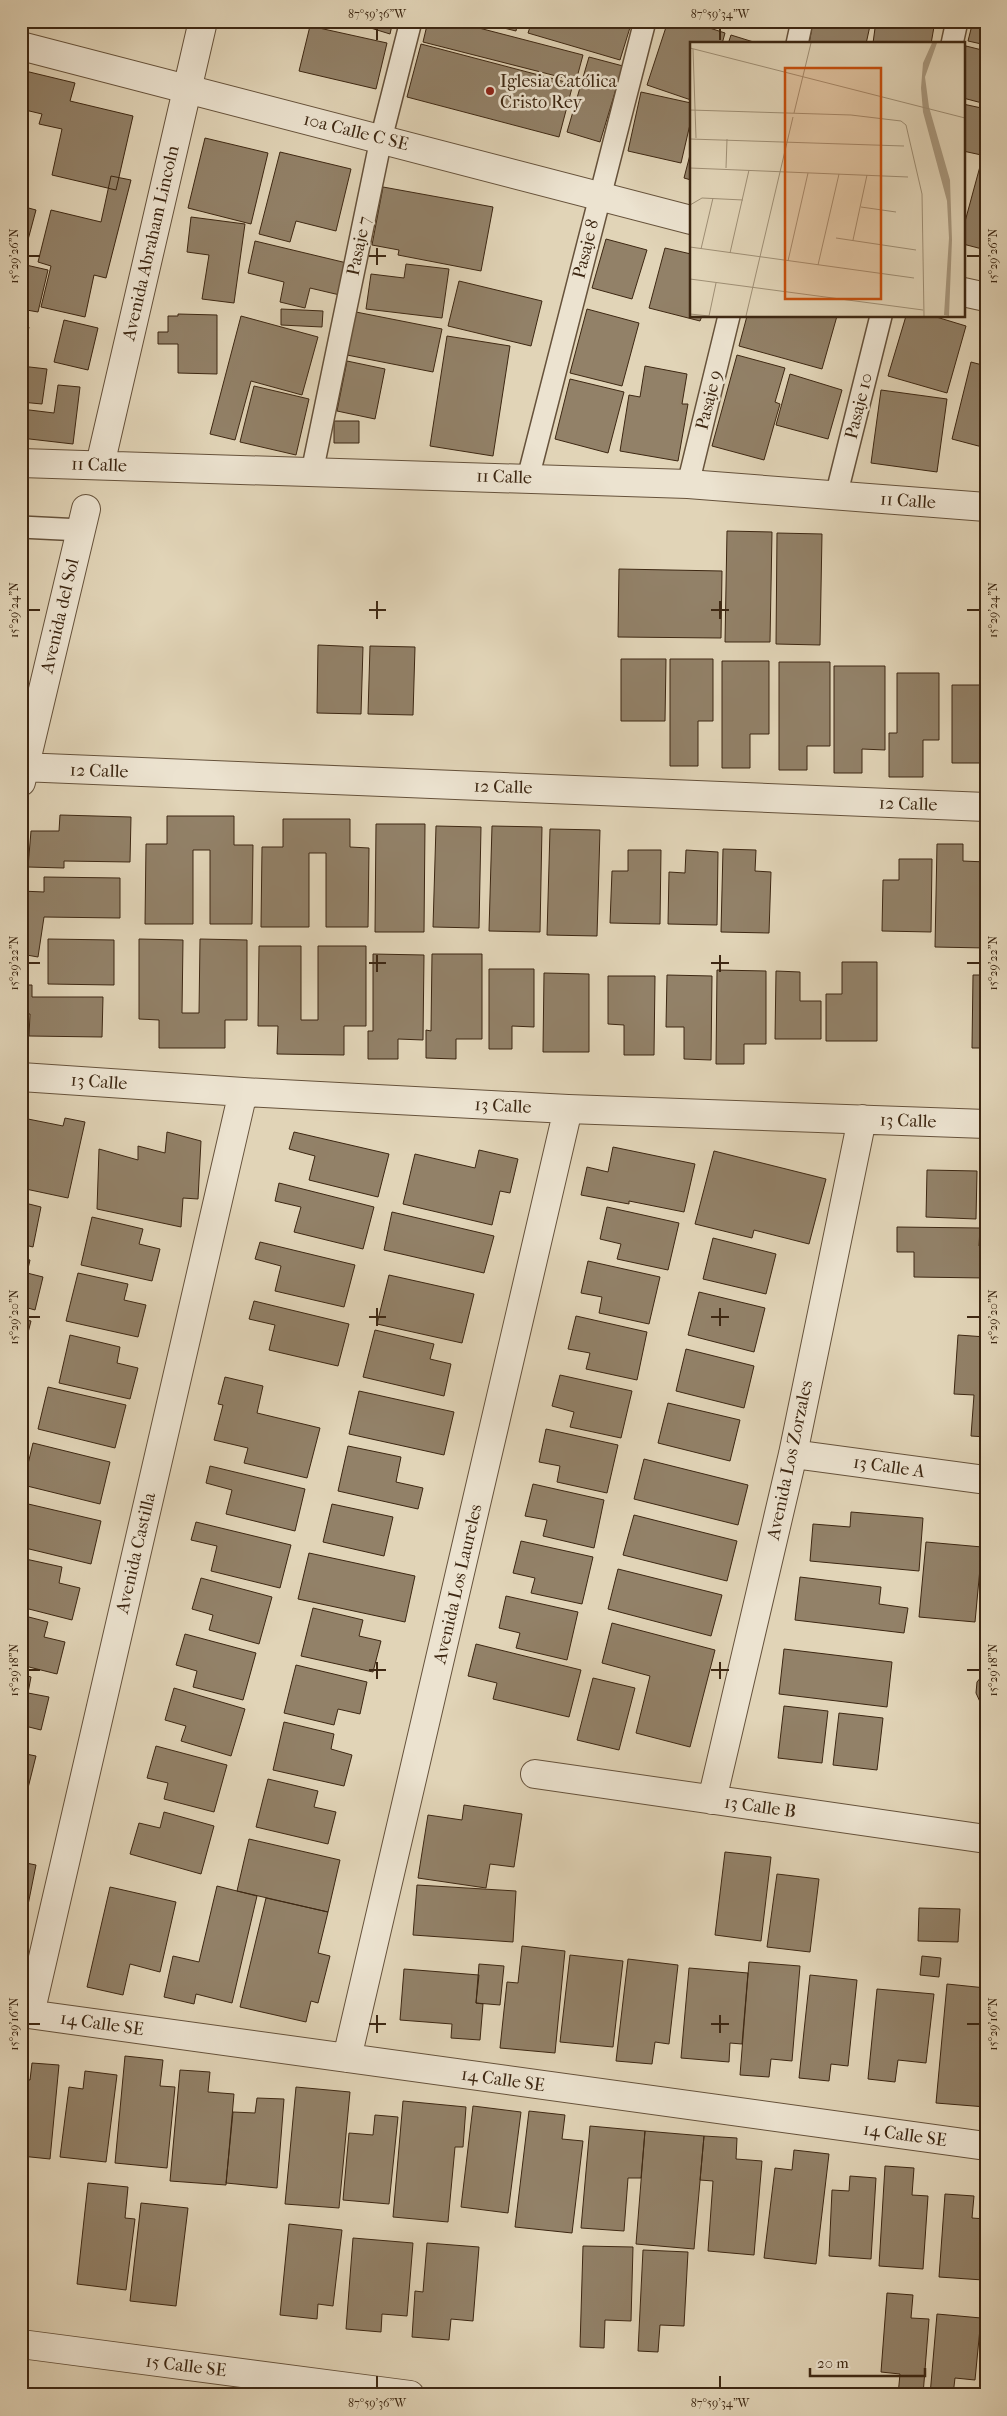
<svg xmlns="http://www.w3.org/2000/svg" width="1007" height="2416" font-family="'IM FELL French Canon',serif">
<style>
.building{fill:#928168;stroke:#3d2712}
.lines{fill:none;stroke-linecap:round;stroke-linejoin:round}
.service-casing{stroke:#66523b;stroke-width:24}
.minor-casing{stroke:#66523b;stroke-width:30}
.tertiary-casing{stroke:#66523b;stroke-width:30}
.service{stroke:#ece3d0;stroke-width:21}
.minor{stroke:#ece3d0;stroke-width:28}
.tertiary{stroke:#ece3d0;stroke-width:28}
.ticks{fill:none;stroke:#3d2712;stroke-width:2}
.poi-dot{fill:#8f2418;stroke:#ece3d0;stroke-width:2}
.labels{text-anchor:middle;dominant-baseline:central;stroke-width:5;stroke-linejoin:round;paint-order:stroke}
.poi-label{font-size:18px;fill:#3d2712;stroke:#ece3d0;text-anchor:start}
.street-label{font-size:18px;fill:#3d2712;stroke:#ece3d0}
.inset-road{fill:none;stroke:#9f8f75;stroke-width:1}
.view{fill:#c64f0d;fill-opacity:0.15;stroke:#c64f0d;stroke-width:2.5}
.inset-edge{fill:none;stroke:#3d2712;stroke-width:2.5}
.neatline{fill:none;stroke:#3d2712;stroke-width:2}
.ticks-label{font-size:12px;text-anchor:middle;fill:#3d2712}
</style>
<rect width="100%" height="100%" fill="#e1d4b7"/>
<filter id="stains"><feTurbulence type="fractalNoise" baseFrequency=".004" numOctaves="4"/><feColorMatrix values="0 0 0 0 .2 0 0 0 0 .09 0 0 0 0 .02 0 0 0 .5 -.17"/></filter>
<radialGradient id="worn" r=".72"><stop offset=".6" stop-color="#630" stop-opacity="0"/><stop offset="1" stop-color="#630" stop-opacity=".3"/></radialGradient>
<path class="building" d="M61,21h26l-2,7z
M348,21h45l-3,13z
M428,21h24l131,34 -7,26 -153,-39z
M475,21h43l-2,10z
M532,21h100l-12,39 -92,-27z
M668,21h20l37,12 -3,11h-31v56l-44,-15z
M813,21h58l-5,23h-57z
M876,21h59l-4,23 -58,-1z
M973,21h13v24l-18,-4z
M310,26l77,17 -11,46 -77,-18z
M731,35l29,9h-32z
M421,44l152,40 -14,53 -152,-40z
M966,46l20,5v53l-23,-6v-40z
M589,57l34,9 -23,76 -33,-10z
M21,70l54,13 -5,18 63,15 -17,74 -64,-15 10,-46 -23,-5 3,-10 -21,-5z
M641,92l50,11v17l-10,43 -53,-12z
M963,104l23,5v47l-23,-5z
M205,138l63,15 -17,71 -63,-16z
M691,151v29l-7,-2z
M280,152l71,17 -15,62 -40,-10 -6,21 -31,-8z
M982,159l4,1v90l-23,-6v-15z
M111,176l20,4 -25,98 -12,-3 -9,42 -44,-10 10,-41 -13,-4 13,-52 50,12z
M383,187l110,20 -12,64 -83,-16 1,-5 -27,-5z
M21,206l15,4 -11,41 -4,-1z
M191,217l54,7 -11,79 -32,-4 7,-44 -22,-3z
M606,239l41,11 -15,49 -40,-11z
M255,241l96,23 -7,32 -34,-8 -5,20 -25,-6 4,-20 -36,-9z
M665,248l26,6v62h11l-2,5 -51,-13z
M406,264l43,5 -7,49 -76,-9 5,-35 33,4z
M26,265l22,5 -10,42 -17,-3v-24z
M459,281l83,20 -11,45 -83,-20z
M281,309l42,2 -1,16 -41,-2z
M587,309l52,14 -17,63 -52,-13z
M356,312l86,17 -9,43 -86,-17z
M178,314l39,1v59l-39,-1v-29h-20v-12h10v-16h10z
M241,316l77,21 -16,58 -51,-14 -16,59 -25,-6z
M747,316h90l-15,53 -83,-23z
M906,316h27l33,10 -19,67 -59,-17z
M64,320l34,8 -10,42 -34,-8z
M21,325l8,2 -7,32h-1z
M447,336l63,10 -17,110 -63,-10z
M737,355l48,13 -10,34 5,2 -16,56 -52,-14z
M347,361l38,8 -10,50 -38,-8z
M971,362l15,4v82l-34,-9z
M21,366l26,3 -5,35 -21,-2z
M645,366l42,8 -5,30h6l-10,57 -58,-10 9,-56 11,2z
M790,374l52,16 -14,49 -52,-14z
M570,379l54,13 -16,61 -53,-14z
M58,385l22,2 -7,57 -52,-6v-29l33,4z
M254,386l55,13 -13,56 -56,-13z
M881,390l66,9 -10,73 -66,-9z
M334,421h25v22h-25z
M727,531l45,1 -2,110h-45z
M777,533l45,1 -2,111 -44,-1z
M21,542h6l-2,73h-4z
M619,569l103,2 -1,67 -103,-1z
M318,645l45,2 -2,67 -44,-1z
M370,646l45,1 -2,68 -45,-1z
M621,659h45l-1,62h-44z
M670,659h43v62h-15v45h-28z
M722,661h47v73h-19v34h-28z
M779,662h51v84h-23v24h-28z
M834,666h51v84l-23,-1v24h-28z
M897,673h42v67h-16v37h-34v-44h8z
M952,685h34v78h-34z
M60,815l71,2 -1,45 -66,-1v7l-36,-1 3,-36h28z
M167,816h67v29h19l-1,79h-42v-74h-17v74h-48l1,-80h21z
M283,819h67v28l19,1 -1,79h-42v-74h-17v74h-48l1,-80h21z
M376,824h49l-1,108h-49z
M436,826l45,1 -2,101 -46,-1z
M492,826l50,1 -2,105 -51,-1z
M550,829l50,1 -3,106 -50,-1z
M937,844h26v17l23,1v86l-51,-1z
M723,849l33,1 -1,21 16,1 -2,61 -48,-1z
M628,850h33l-1,74 -50,-1 2,-52h16z
M686,850l32,2 -1,73 -49,-1 1,-52 16,1z
M899,859h33l-1,73 -49,-1 1,-51h16z
M44,877l76,1v40l-76,-1 -6,40 -17,-3v-63l23,1z
M48,939l66,1v45l-66,-1z
M139,939l44,1 -1,73h17l1,-74 47,1v80h-22v28h-66v-28l-20,-1z
M259,946h42v74h17v-74h48v80h-22v29l-67,-1 1,-28h-20z
M373,954l51,1 -1,85 -25,-1v20h-30v-28h5z
M432,954h50v85h-26v20l-30,-1v-28l5,1z
M842,962h35v79h-51v-47h16z
M489,969h45v58l-22,-1v23h-23z
M717,970l49,1v73h-22v20h-28z
M776,971l24,1v29h21v38h-46z
M544,973l45,1v78h-46z
M667,975l45,1 -1,84 -27,-1v-32h-18z
M973,975h13v73h-14z
M608,976h47l-1,79h-30v-30l-16,-1z
M21,985h11v12h71l-1,40 -73,-1 1,-22h-9z
M23,1118l40,8 2,-8 20,4 -17,76 -47,-10v-60z
M167,1132l34,9 -3,58 -15,-1 -2,29 -84,-18 2,-60 39,11v-14l27,7z
M294,1132l95,22 -11,43 -69,-17 6,-24 -26,-7z
M613,1147l82,17 -11,48 -55,-11v3l-48,-9 6,-28 21,5z
M479,1150l39,9 -8,34 -10,-2 -8,34 -89,-21 12,-50 60,14z
M714,1151l112,28 -17,65 -55,-14 -2,8 -57,-14z
M927,1170l50,1 -1,48 -50,-2z
M279,1183l95,24 -11,42 -69,-17 7,-25 -26,-6z
M21,1202l20,5 -8,40 -12,-3z
M607,1207l72,16 -11,47 -51,-11 4,-15 -21,-5z
M392,1212l102,24 -10,37 -100,-23z
M92,1217l51,12 -4,15 21,5 -8,32 -71,-16z
M897,1227l83,1 -1,18h7v32l-72,-1v-25h-17z
M713,1238l63,16 -10,40 -63,-15z
M260,1242l95,23 -11,42 -69,-16 6,-25 -26,-7z
M21,1258l9,2 -3,13 16,4 -8,33 -14,-4z
M588,1261l72,16 -11,47 -50,-11 3,-16 -21,-4z
M78,1273l50,11 -4,16 22,5 -8,32 -72,-16z
M389,1275l85,19 -12,49 -85,-19z
M699,1292l66,16 -11,44 -66,-17z
M254,1301l95,23 -11,42 -69,-16 6,-25 -26,-6z
M576,1316l71,16 -10,48 -51,-11 4,-16 -22,-4z
M21,1319l10,2 -10,39z
M375,1330l59,14 -4,15 21,5 -7,32 -81,-19z
M70,1335l50,12 -3,16 21,5 -8,31 -71,-16z
M958,1335l28,2v100l-15,-1 3,-41 -20,-1z
M686,1349l68,17 -10,42 -68,-17z
M560,1375l72,16 -11,47 -51,-11 4,-15 -22,-6z
M225,1377l38,9 -6,27 63,15 -13,50 -63,-15 4,-15 -34,-8 9,-35 -5,-1z
M48,1387l78,18 -11,43 -77,-19z
M359,1391l95,21 -10,43 -95,-21z
M668,1403l72,17 -10,41 -72,-18z
M546,1429l72,16 -11,48 -50,-11 3,-16 -21,-4z
M33,1443l77,19 -10,42 -77,-19z
M348,1446l53,11 -5,25 27,6 -5,21 -80,-18z
M644,1459l104,26 -10,40 -104,-26z
M210,1466l95,23 -10,42 -69,-17 6,-24 -26,-7z
M533,1484l71,16 -10,48 -51,-12 4,-16 -22,-4z
M24,1503l77,18 -10,43 -70,-17v-33z
M332,1504l61,13 -9,39 -61,-14z
M851,1512l72,6 -4,53 -109,-10 3,-37 37,3z
M634,1515l103,26 -10,40 -104,-26z
M196,1522l95,23 -11,43 -69,-17 6,-25 -26,-6z
M521,1541l72,16 -11,47 -51,-11 4,-15 -22,-5z
M926,1542l56,5 -7,75 -56,-5z
M309,1553l106,23 -10,46 -107,-23z
M21,1558l41,9 -3,16 21,5 -8,32 -51,-13z
M618,1569l104,26 -11,41 -103,-27z
M800,1577l81,10 -2,17 29,4 -4,25 -109,-13z
M201,1578l71,19 -13,47 -50,-14 4,-15 -21,-6z
M986,1580v37h-4z
M506,1596l72,16 -11,48 -51,-12 4,-15 -21,-5z
M313,1608l50,12 -4,16 22,5 -8,31 -72,-16z
M21,1615l27,7 -4,15 21,5 -8,32 -36,-9z
M612,1623l103,27 -25,97 -54,-14 14,-57 -48,-13z
M185,1634l71,19 -13,47 -50,-13 4,-16 -21,-6z
M476,1644l105,26 -12,47 -76,-18 4,-16 -29,-7z
M784,1649l108,13 -5,45 -108,-13z
M296,1665l71,17 -7,32 -22,-5 -4,16 -50,-12z
M986,1671v36l-5,-3 -5,-11 1,-11z
M21,1674l10,3 -3,16 21,4 -8,33 -20,-5z
M593,1678l42,10 -16,62 -42,-10z
M174,1688l71,21 -14,47 -50,-15 5,-15 -21,-6z
M784,1706l44,5 -6,52 -44,-5z
M839,1713l44,5 -6,52 -44,-5z
M284,1722l50,12 -3,15 21,6 -8,31 -71,-16z
M156,1746l71,19 -13,47 -50,-13 4,-16 -21,-5z
M21,1753l15,3 -8,32 -7,-1z
M268,1779l50,12 -4,16 22,5 -8,32 -72,-17z
M464,1805l58,9 -8,53 -24,-3 -4,24 -68,-10 10,-63 34,5z
M164,1812l50,14 -13,48 -71,-20 9,-31 21,5z
M249,1839l91,21 -12,52 -91,-21z
M725,1852l46,5 -10,84 -46,-6z
M21,1862l15,3 -9,45 -6,-1z
M777,1874l42,5 -9,73 -43,-5z
M417,1885l99,6 -3,51 -100,-7z
M217,1886l40,10 -25,107 -36,-9 -2,10 -30,-7 9,-41 26,6z
M110,1887l66,15 -16,70 -30,-8 -7,31 -36,-8z
M266,1898l62,14 -10,41 12,3 -12,47 -7,-2 -5,21 -66,-15z
M919,1908l41,1 -2,33 -40,-1z
M21,1909l6,1 -6,18z
M522,1946l43,5 -10,102 -55,-5 7,-66 11,1z
M570,1955l53,6 -10,86 -53,-5z
M922,1956l19,2 -2,19 -19,-2z
M628,1959l50,6 -9,79 -14,-2 -3,22 -36,-3z
M749,1962l51,4 -8,95 -21,-2 -2,18 -29,-2z
M479,1964l25,2 -4,39 -24,-2z
M689,1968l59,5 -6,71 -12,-1 -1,19 -48,-4z
M404,1969l75,6 -3,28 7,1 -3,36 -29,-2 1,-14 -52,-4z
M810,1975l47,5 -9,86 -17,-2 -2,17 -30,-3z
M947,1984l39,4v119l-50,-4z
M877,1989l57,5 -8,69 -28,-3 -3,22 -27,-3z
M125,2056l38,4 -3,26 15,1 -8,81 -52,-5z
M32,2063l27,2 -9,94 -29,-3v-77l9,1z
M180,2070l30,2 -2,20 26,2 -8,91 -56,-4z
M85,2071l32,4 -11,87 -46,-5 9,-70 14,2z
M296,2087l54,5 -11,116 -54,-4z
M257,2098l27,1 -7,89 -51,-5 7,-71 22,1z
M403,2101l63,6 -3,40h-8l-7,75 -55,-5z
M473,2106l48,6 -13,101 -47,-6z
M529,2111l36,4 -3,24 21,2 -11,92 -57,-6z
M375,2115l23,2 -9,87 -46,-4 6,-67 24,2z
M590,2126l55,5 -4,47h-13l-4,53 -43,-3z
M645,2131l59,5 -10,113 -58,-5z
M704,2136l33,2 -1,21 26,2 -8,94 -46,-4 5,-70 -13,-1z
M794,2150l35,4 -13,110 -52,-6 11,-90 17,2z
M885,2166l29,2 -2,27 16,1 -5,73 -44,-3z
M850,2176l26,2 -5,81 -42,-3 3,-66 17,1z
M88,2183l40,4 -3,31 10,1 -9,71 -49,-6z
M945,2194l29,2 -2,22 14,1 -3,61 -44,-3z
M141,2203l47,5 -12,98 -46,-5z
M289,2224l53,6 -9,76 -15,-2 -1,15 -37,-4z
M353,2238l60,5 -6,73 -25,-2 -1,18 -35,-3z
M427,2243l52,4 -6,74 -22,-2 -2,21 -37,-3 3,-46 8,1z
M583,2246l50,1 -2,74 -26,-1 -1,28 -24,-1z
M643,2250l45,2 -4,74 -24,-1 -2,27 -20,-1z
M887,2293l26,2 -2,23 18,1 -6,76h-25l2,-21 -19,-2z
M937,2314l44,4 -6,62 -20,-2 -2,17h-23z"/>
<g class="lines">
<g class="service-casing">
<path id="service" d="M797,44l5,-23
M952,44l5,-23
M312,472l69,-333 30,-118
M528,478l117,-457
M688,484l41,-168
M836,496l45,-180
M21,527l60,3"/>
</g>
<g class="minor-casing">
<path id="minor" d="M21,463l667,21 298,23
M100,465l103,-444
M21,767l965,40
M21,782l65,-273
M21,1077l222,15 325,17 418,15
M793,1454l193,26
M535,1774l451,65
M712,1800l81,-346 69,-335
M21,2013l965,133
M30,2014l213,-922
M347,2058l221,-949
M21,2344l389,51"/>
</g>
<g class="tertiary-casing">
<path id="tertiary" d="M21,46l670,174
M963,292l23,5"/>
</g>
<use href="#service" class="service"/>
<use href="#minor" class="minor"/>
<use href="#tertiary" class="tertiary"/>
</g>
<path class="ticks" d="M377,28v12M720,28v12M377,248v17M28,256h12M369,256h17M967,256h13M377,601v18M720,601v18M28,610h12M369,610h17M711,610h18M967,610h13M377,955v17M720,955v17M28,963h12M369,963h17M711,963h18M967,963h13M377,1308v18M720,1308v18M28,1317h12M369,1317h17M711,1317h18M967,1317h13M377,1662v17M720,1662v17M28,1670h12M369,1670h17M711,1670h18M967,1670h13M377,2015v18M720,2015v18M28,2024h12M369,2024h17M711,2024h18M967,2024h13M377,2376v12M720,2376v12"/>
<circle class="poi-dot" cx="490" cy="91" r="5"/>
<g class="labels">
<g class="poi-label">
<text x="500" y="81">Iglesia Católica<tspan x="500" dy="21">Cristo Rey</tspan></text>
</g>
<g class="street-label">
<text transform="translate(356 132) rotate(14)">10a Calle C SE</text>
<text transform="translate(151 243) rotate(-77)">Avenida Abraham Lincoln</text>
<text transform="translate(359 246) rotate(-78)">Pasaje 7</text>
<text transform="translate(586 249) rotate(-76)">Pasaje 8</text>
<text transform="translate(709 400) rotate(-76)">Pasaje 9</text>
<text transform="translate(859 406) rotate(-76)">Pasaje 10</text>
<text transform="translate(99 465) rotate(2)">11 Calle</text>
<text transform="translate(504 477) rotate(2)">11 Calle</text>
<text transform="translate(908 501) rotate(4)">11 Calle</text>
<text transform="translate(60 616) rotate(-77)">Avenida del Sol</text>
<text transform="translate(99 771) rotate(2)">12 Calle</text>
<text transform="translate(503 787) rotate(2)">12 Calle</text>
<text transform="translate(908 804) rotate(2)">12 Calle</text>
<text transform="translate(99 1082) rotate(4)">13 Calle</text>
<text transform="translate(503 1106) rotate(3)">13 Calle</text>
<text transform="translate(908 1121) rotate(2)">13 Calle</text>
<text transform="translate(790 1460) rotate(-78)">Avenida Los Zorzales</text>
<text transform="translate(889 1467) rotate(8)">13 Calle A</text>
<text transform="translate(136 1553) rotate(-77)">Avenida Castilla</text>
<text transform="translate(458 1584) rotate(-77)">Avenida Los Laureles</text>
<text transform="translate(760 1807) rotate(8)">13 Calle B</text>
<text transform="translate(102 2024) rotate(8)">14 Calle SE</text>
<text transform="translate(503 2080) rotate(8)">14 Calle SE</text>
<text transform="translate(905 2135) rotate(8)">14 Calle SE</text>
<text transform="translate(186 2366) rotate(7)">15 Calle SE</text>
</g>
</g>
<g transform="translate(690 42)">
<rect width="275" height="275" fill="#e1d4b7"/>
<path d="M242,1h5l-12,34 4,30 21,73 2,60 -3,76 -5,-1 5,-77 -2,-37 -24,-89 -2,-24 2,-25z" fill="#a9997f"/>
<path class="inset-road" d="M0,6l275,70M3,7l3,89M0,68l161,5 50,6 5,4 16,69 2,122M104,71l17,-70M0,97l214,7M0,126l218,9M36,126l1,-29M0,163l12,-7 41,2M171,165l35,5M146,196l80,12M163,198l14,-65M0,205l224,31M11,207l12,-51M40,211l19,-83M98,219l20,-88M128,223l21,-91M0,237l233,31M0,272l19,2 7,-33M56,274l47,-199"/>
<path class="view" d="M95,26h96v231h-96z"/>
<rect width="275" height="275" class="inset-edge"/>
</g>
<rect width="1007" height="2416" fill="none" stroke="#e1d4b7" stroke-width="55"/>
<path d="M810 2368v8h115v-8" fill="none" stroke="#3d2712" stroke-width="2.5"/>
<text x="817" y="2368" font-size="15" fill="#3d2712" stroke="#ece3d0" stroke-width="4" paint-order="stroke">20 m</text>
<rect x="28" y="28" width="952" height="2360" class="neatline"/>
<g class="ticks-label">
<text x="377" y="18">87°59'36"W</text>
<text x="720" y="18">87°59'34"W</text>
<text transform="translate(14 256) rotate(-90)" y="4">15°29'26"N</text>
<text transform="translate(993 256) rotate(-90)" y="4">15°29'26"N</text>
<text transform="translate(14 610) rotate(-90)" y="4">15°29'24"N</text>
<text transform="translate(993 610) rotate(-90)" y="4">15°29'24"N</text>
<text transform="translate(14 963) rotate(-90)" y="4">15°29'22"N</text>
<text transform="translate(993 963) rotate(-90)" y="4">15°29'22"N</text>
<text transform="translate(14 1317) rotate(-90)" y="4">15°29'20"N</text>
<text transform="translate(993 1317) rotate(-90)" y="4">15°29'20"N</text>
<text transform="translate(14 1670) rotate(-90)" y="4">15°29'18"N</text>
<text transform="translate(993 1670) rotate(-90)" y="4">15°29'18"N</text>
<text transform="translate(14 2024) rotate(-90)" y="4">15°29'16"N</text>
<text transform="translate(993 2024) rotate(-90)" y="4">15°29'16"N</text>
<text x="377" y="2407">87°59'36"W</text>
<text x="720" y="2407">87°59'34"W</text>
</g>
<rect width="100%" height="100%" filter="url(#stains)"/>
<rect width="100%" height="100%" fill="url(#worn)"/>
</svg>
